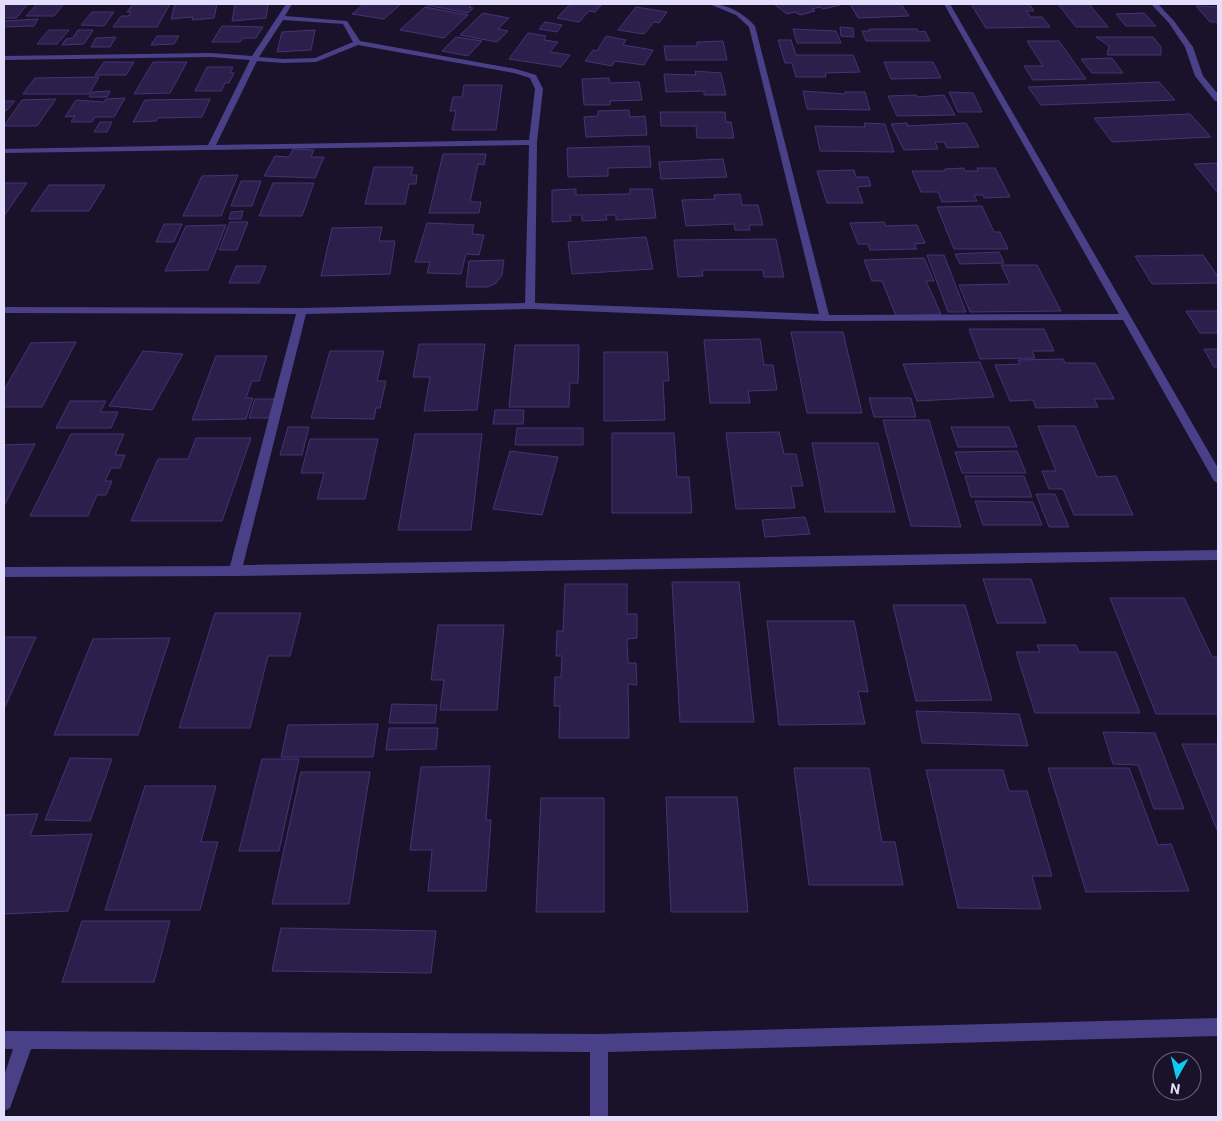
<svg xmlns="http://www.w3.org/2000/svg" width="1222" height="1121" font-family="Roboto,sans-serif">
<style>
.building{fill:#2c1f4b;stroke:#463375}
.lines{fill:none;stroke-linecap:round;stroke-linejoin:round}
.minor{fill:#494087;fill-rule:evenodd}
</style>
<rect width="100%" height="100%" fill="#19122a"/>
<path class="building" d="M4,4h24l-12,14h-12z
M37,4h27l-10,12h-28z
M133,4h37l-13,23h-44l8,-11h8l2,-4h-4z
M175,4h42l-3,14 -22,2 1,-3 -22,2z
M235,4h33l-2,14 -34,3z
M364,4h37l-17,15 -32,-5z
M427,4h45l-3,3 4,1 -5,5 -42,-8z
M570,4h32l-7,8 -6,-1 -10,11 -22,-4z
M774,4h65l1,1 -17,4 -3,-2 -8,2 3,2 -15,4 -5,-3 -8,2z
M850,4h51l8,12 -51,2z
M971,4h58l5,7h-8l5,6h11l8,10 -64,1z
M1058,4h31l19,23h-32z
M1196,6l22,1v15h-8z
M425,7l43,8 -24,23 -44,-8z
M636,7l31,5 -8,11 -5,-1 -10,12 -26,-4z
M92,12h22l-10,14 -23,-1z
M483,13l26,5 -11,11 10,2 -11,11 -37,-7z
M1144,13l12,13h-30l-10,-12z
M38,19l-4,7 -30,1v-6z
M545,22l17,3 -5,7 -18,-3z
M222,26l41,1 -7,11h-13l-3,4h-28z
M840,27l13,1 1,9 -13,-1z
M793,29l43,2 5,12h-44z
M869,29h48l2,3 6,-1 5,10h-64l-4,-10h8z
M49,30h20l-12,14h-20z
M78,30h15l-9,14 -22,1 4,-6 7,-1z
M315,30l-4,20 -34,2 5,-20z
M528,33l18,3 -2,4 14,2 -8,10 20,3 -9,12 -52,-8z
M157,36h22l-5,8 -23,1z
M606,36l20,4 -3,5 30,5 -9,15 -29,-4 -3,5 -27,-5 8,-11 4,1z
M116,37l-6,10h-19l5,-9z
M456,37l26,4 -14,15 -26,-5z
M1096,37h57l8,10v8h-54l2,-9z
M778,40h13l5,15h57l7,17 -35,1 1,4h-30l-4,-14h-7z
M723,41l4,19h-61l-2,-14h33v-4z
M1027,41h32l27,38 -53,1 -9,-14h19z
M1112,58l11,15h-31l-11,-14z
M104,62h30l-8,13h-31z
M153,62h34l-17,31 -36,1z
M884,62h49l8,16 -50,1z
M207,67h26l-3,6h4l-5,10h-4l-4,8h-26z
M695,71l26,2 5,22h-22v-4l-38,1 -2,-18 32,1z
M99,77l-10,17h-66l12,-16z
M609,78l1,5 29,-1 3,18 -32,1v4h-26l-2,-26z
M1159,82l16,18 -134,5 -13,-18z
M464,85h38l-6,45h-44l4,-19h-6l3,-14h9z
M110,91l-3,6h-18l3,-5z
M803,91l42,3v-2h20l5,18 -63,-1z
M949,92l24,1 9,19h-24z
M916,95l1,2 27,-2 11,20 -58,1 -9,-20z
M125,98l-11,19h-19l-3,5h-21l4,-6 -10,1 11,-17 28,2 2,-3z
M56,99l-19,27h-33l18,-26z
M210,99l-8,18 -44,1 -2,3 -23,1 12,-22z
M4,101h11l-9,10h-2z
M629,110l1,7 15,-1 2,19 -61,2 -2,-20 14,-1v-5z
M660,112h65l1,10h5l3,16h-37l-1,-12h-35z
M1190,114l21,23 -99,5 -18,-24z
M100,122h12l-5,10h-13z
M864,123l21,1 9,28 -74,-1 -5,-25 50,1z
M907,123l1,3 58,-3 13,24 -32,1 -3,-6h-9l3,7 -34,1 -13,-26z
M649,146l2,21 -43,1v8l-40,1 -1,-29z
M293,149l21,1 -3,7h13l-9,21 -51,-2 11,-20 14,1z
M443,154h43l-2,11 -6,-1 -8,38h11l-2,11h-50z
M723,159l4,18 -66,2 -2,-17z
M1218,163v30l-24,-29z
M374,167h39l-2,8h6l-1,9h-7l-4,20h-40z
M964,168l1,3h13l-1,-3h18l15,29 -26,1 -1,-3h-9l3,6 -35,1 -4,-10h-17l-9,-21h33v-2z
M854,170l2,7h12l3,9 -14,1 6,16h-36l-10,-32z
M238,175l-17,41h-38l19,-40z
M241,181h20l-9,25h-21z
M4,183h23l-23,33z
M273,183h41l-12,33h-43z
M49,185h56l-16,26h-58z
M576,189v6l54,-1v-5h22l4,29 -40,2v-5h-10l1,5 -25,1v-6h-12l1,6 -19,1v-32z
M740,194l2,11h16l5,20h-14l1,5h-15l-1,-6 -48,2 -4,-26 33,-1 -1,-4z
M982,206l12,26h6l8,17h-54l-17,-42z
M243,211l-2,8h-12l2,-7z
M230,222h18l-11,28h-18z
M884,222l2,4 31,-1 8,18 -11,1 3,5 -47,1 -2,-6h-10l-8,-21z
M427,223l47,2 -2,9 12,1 -5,20 -13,-1 -5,20 -34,-1 3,-11h-15z
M164,224h18l-8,18h-18z
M226,225l-18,45 -43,1 21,-45z
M382,227l-3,14h16l-5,33 -69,2 11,-48z
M646,237l7,32 -81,5 -4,-32z
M776,239l8,38h-20l-1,-7h-61l1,6 -25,1 -4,-37z
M999,252l5,11 -44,1 -5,-10z
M927,255h17l22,57h-18z
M1203,255l15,22v6l-66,1 -17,-28z
M924,258l10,23h-8l15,33 -45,2 -14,-35h-10l-8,-21z
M504,260l-2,15 -6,8 -8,4h-22l3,-26z
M1001,265h36l24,46 -91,1 -11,-27 51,-1z
M236,266h30l-7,17h-30z
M1186,311h32v22h-18z
M969,329h75l10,22h-22l3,7 -55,1z
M791,332h52l19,81h-55z
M760,339l4,26h9l4,25 -29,1 2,12h-40l-6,-63z
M76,342l-34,65h-38v-17l27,-47z
M419,344h66l-8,66 -53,1 6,-34h-17z
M515,345h64l-1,38h-8l-1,24h-60z
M1204,349h14v18h-4z
M143,351l40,3 -31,56 -43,-4z
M330,351h54l-7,30h9l-6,27h-4l-2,11 -63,-1z
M604,352h63l2,29h-6l2,39 -61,1z
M216,356h51l-8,25h-7l-6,17h7l-7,21 -54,1z
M1063,359l2,4h30l19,36h-20l4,8 -62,1 -3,-8 -23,1 -15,-36 25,-1 -2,-4z
M980,362l14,35 -77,4 -14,-37z
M869,398h42l5,19h-42z
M255,399h20l-6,19h-20z
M70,401h36l-6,11h18l-7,16h-55z
M495,410h29l-1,14h-30z
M883,420h46l32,107 -50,-1z
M1038,426h37l22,51 19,-1 17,39h-59l-11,-26h-14l-7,-18h14z
M288,427h21l-7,28h-22z
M951,427h58l8,20h-59z
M517,428h66v17h-68z
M779,432l5,22h12l7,32h-12l4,22 -59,1 -10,-76z
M612,433h62l3,44h12l3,36h-80z
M71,434h53l-9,21h10l-5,13h-9l-6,13h7l-6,14h-9l-9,21h-58z
M415,434h67l-11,96h-73z
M196,438h55l-29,83h-91l27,-62h30z
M310,439h68l-13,60h-48l7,-26h-23z
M812,443h66l17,69h-70z
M35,444l-31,62v-61z
M510,451l48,6 -16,58 -49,-6z
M1017,451l9,22h-64l-7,-21z
M965,476h59l8,21h-61z
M1036,494h19l14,33h-20z
M975,501l58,1 9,23h-59z
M805,517l5,17 -45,3 -3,-17z
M983,579h48l15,44h-49z
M672,582h67l15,140h-74z
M565,584h62v30h10v24l-10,1 1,24h8l1,22 -9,-1 1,54h-70l1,-32h-6l1,-29h6l1,-21h-6l1,-25h6z
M1110,598h74l28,59h6v57h-62z
M893,605h72l27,95 -76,1z
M215,613h86l-11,43h-22l-18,72h-71z
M767,621h87l14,71 -10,-1 7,33 -86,1z
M438,625h66l-7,85h-57l4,-30h-13z
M4,637h32l-32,72z
M170,638l-32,97h-84l39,-96z
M1037,645h39l3,7h37l24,61h-105l-19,-61h24z
M392,704l45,1 -2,18h-46z
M916,711l103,3 9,32 -106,-3z
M378,724l-5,33h-92l7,-32z
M389,728h49l-2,21 -50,1z
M1103,732l52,1 29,76h-30l-16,-44 -25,-1z
M1182,744h36v88z
M70,758l42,1 -22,62 -45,-1z
M262,759h37l-20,92h-40z
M490,766l-4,54h5l-5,71h-58l4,-41h-22l11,-83z
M794,768h75l13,74h13l8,43h-94z
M1048,768h81l29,77 13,-1 18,47 -103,1z
M926,770h77l6,21h18l25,85h-20l9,33 -83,-1z
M301,772h69l-21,132h-77z
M145,786h71l-15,56h17l-18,68h-95z
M666,797h71l11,115h-77z
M541,798h63v114h-68z
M38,814l-8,22 62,-2 -24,77 -64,3v-99z
M82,921h88l-16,61h-92z
M281,928l155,3 -5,42 -159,-2z"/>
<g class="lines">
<path class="minor" d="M286,4h6l-7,12 62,5 13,20 156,28 20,6 7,14 -6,53 -2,161 284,11 -70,-287 -13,-12 -27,-11c17,-1 35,9 46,22l74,289 290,-1 -175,-310h6l268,464v15l-4,-2 -91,-161 -298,1 -295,-12 -224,5 -63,251 975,-15v10l-983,16 -231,1v-10l226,-1 66,-252 -292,-1v-6l298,1 223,-5 4,-158 -525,8v-4l204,-4 42,-85 -39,-3 -207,3v-4l207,-3 41,3zM283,20l60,4 10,18 -38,16 -32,1 -24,-2zM358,45l156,28 16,5 5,11 -6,51 -313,5 41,-84 26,2 33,-1z
M1151,4h7l16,17 19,26 10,29 15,18v7h-3l-20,-25 -10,-29 -16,-24z
M1218,1018v18l-610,16v65h-18v-65l-559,-3 -21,59 -6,3v-35l9,-27h-9v-18l595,3z"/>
</g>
<rect width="1222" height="1121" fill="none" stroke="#e4defd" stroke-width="10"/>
<g transform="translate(1177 1076) rotate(188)"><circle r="24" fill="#19122a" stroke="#6a647e"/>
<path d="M0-4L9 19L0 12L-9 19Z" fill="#13c9f4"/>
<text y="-8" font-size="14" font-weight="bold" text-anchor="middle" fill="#e4defd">N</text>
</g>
</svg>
